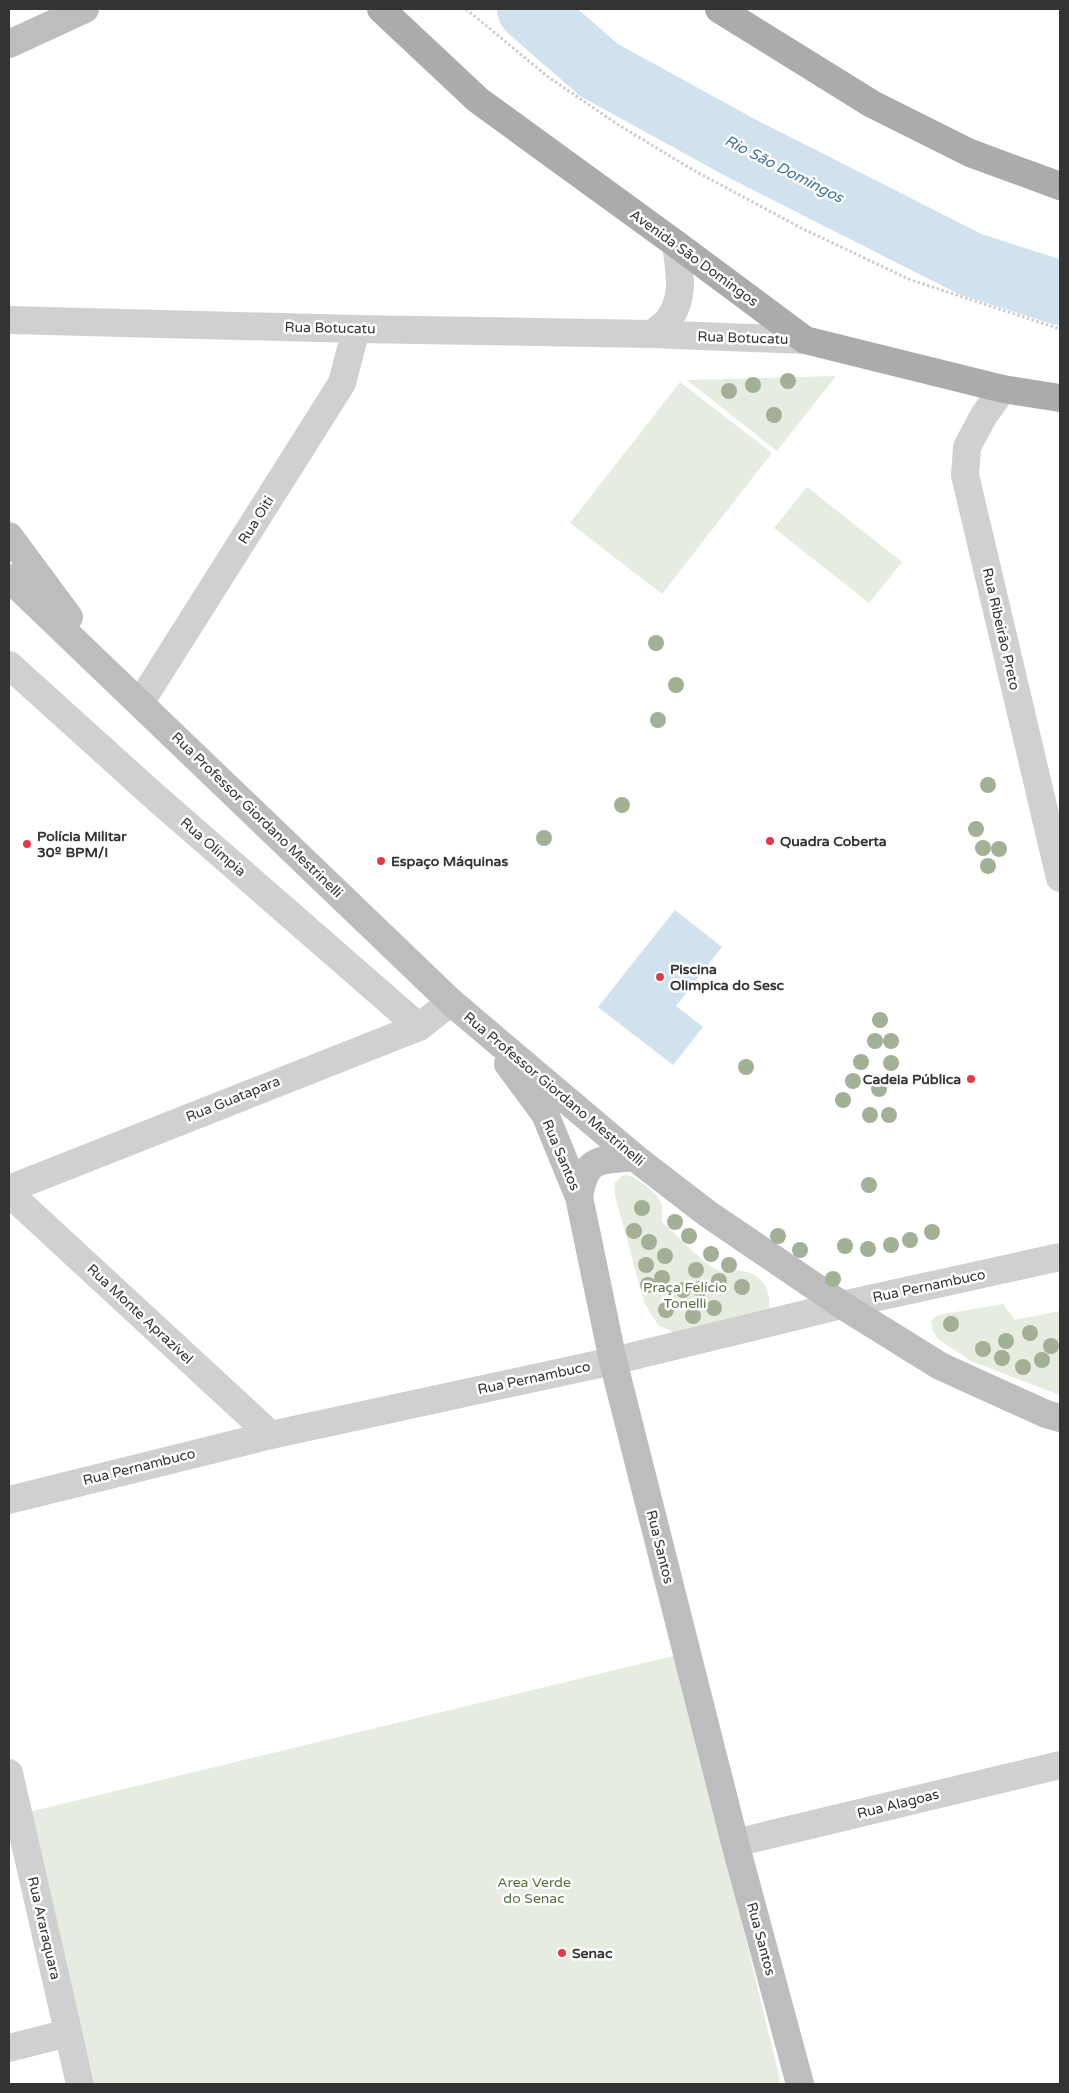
<svg xmlns="http://www.w3.org/2000/svg" width="1069" height="2093" font-family="'Varela Round',sans-serif">
<style>
.green{fill:#e6ecdf}
.water{fill:#cfe2ee}
.lines{fill:none;stroke-linecap:round;stroke-linejoin:round}
.river{stroke:#cfe2ee;stroke-width:64}
.path{stroke:#cdcdcd;stroke-width:3;stroke-dasharray:2.5 2.5;stroke-linecap:butt}
.street{stroke:#d0d0d0;stroke-width:28}
.secondary{stroke:#bdbdbd;stroke-width:28}
.primary{stroke:#ababab;stroke-width:28}
.tree{fill:#a2b095}
.poi-dot{fill:#e63946;stroke:#fff;stroke-width:2}
.labels{text-anchor:middle;dominant-baseline:central;stroke-width:5;stroke-linejoin:round;paint-order:stroke}
.street-label{font-size:14px;fill:#333;stroke:#fff}
.poi-label{font-size:14px;font-weight:bold;fill:#333;stroke:#fff;text-anchor:start}
.park-label{font-size:14px;fill:#56703f;stroke:#fff}
.water-label{font-size:15px;font-style:italic;fill:#3f7597;stroke:#fff}
</style>
<rect width="100%" height="100%" fill="#fff"/>
<path class="green" d="M836,376l-59,75 -90,-71z
M680,382l92,71 -110,141 -92,-71z
M807,487l95,75 -33,41 -95,-75z
M627,1175c12,4 28,16 34,27 2,5 1,14 1,20 16,14 36,36 53,47 8,5 17,1 26,2 20,2 31,20 28,38l-95,24 -16,-8 -14,-23 -29,-106 -1,-12 7,-8z
M1003,1304l12,16 45,-9v84l-89,-34 -33,-22 -5,-8 -2,-10 7,-6z
M677,1655l104,429h-686l-66,-272z"/>
<path class="water" d="M675,910l47,37 -46,59 27,21 -30,38 -75,-58z"/>
<g class="lines">
<path class="river" d="M529,9l70,61 142,78 229,116 90,29"/>
<path class="path" d="M466,9l81,67 70,48 76,46 110,59 108,51 149,49"/>
<path class="street" d="M9,320l347,9 295,5 154,6
M651,334c6,-4 14,-9 18,-15 17,-23 10,-49 7,-75
M1003,389l-19,26 -17,32 -2,28 95,403
M9,665l144,130 266,232
M140,703l202,-320 14,-54
M9,1189l410,-162 32,-25
M9,1193l262,242
M9,1500l262,-65 342,-74 229,-56 218,-48
M9,1773l71,311
M735,1843l325,-78
M9,2048l59,-15"/>
<path class="secondary" d="M9,44l76,-35
M9,536l60,81
M9,578l442,424 183,155 74,57 134,91 98,61 106,48 14,4
M508,1064l37,50 34,83 34,164 122,482 65,241
M579,1197c7,-41 19,-36 55,-40"/>
<path class="primary" d="M381,9l97,91 198,144 129,96 198,49 57,9
M719,9l153,95 98,49 90,33"/>
</g>
<g class="tree">
<circle cx="788" cy="381" r="8"/>
<circle cx="753" cy="385" r="8"/>
<circle cx="729" cy="391" r="8"/>
<circle cx="774" cy="415" r="8"/>
<circle cx="656" cy="643" r="8"/>
<circle cx="676" cy="685" r="8"/>
<circle cx="658" cy="720" r="8"/>
<circle cx="988" cy="785" r="8"/>
<circle cx="622" cy="805" r="8"/>
<circle cx="976" cy="829" r="8"/>
<circle cx="544" cy="838" r="8"/>
<circle cx="983" cy="848" r="8"/>
<circle cx="999" cy="849" r="8"/>
<circle cx="988" cy="866" r="8"/>
<circle cx="880" cy="1020" r="8"/>
<circle cx="875" cy="1041" r="8"/>
<circle cx="891" cy="1041" r="8"/>
<circle cx="861" cy="1062" r="8"/>
<circle cx="891" cy="1063" r="8"/>
<circle cx="746" cy="1067" r="8"/>
<circle cx="853" cy="1081" r="8"/>
<circle cx="879" cy="1089" r="8"/>
<circle cx="843" cy="1100" r="8"/>
<circle cx="870" cy="1115" r="8"/>
<circle cx="889" cy="1115" r="8"/>
<circle cx="869" cy="1185" r="8"/>
<circle cx="642" cy="1208" r="8"/>
<circle cx="675" cy="1222" r="8"/>
<circle cx="634" cy="1231" r="8"/>
<circle cx="932" cy="1232" r="8"/>
<circle cx="689" cy="1236" r="8"/>
<circle cx="778" cy="1236" r="8"/>
<circle cx="910" cy="1240" r="8"/>
<circle cx="649" cy="1242" r="8"/>
<circle cx="891" cy="1245" r="8"/>
<circle cx="845" cy="1246" r="8"/>
<circle cx="868" cy="1249" r="8"/>
<circle cx="800" cy="1250" r="8"/>
<circle cx="711" cy="1254" r="8"/>
<circle cx="665" cy="1256" r="8"/>
<circle cx="646" cy="1265" r="8"/>
<circle cx="729" cy="1265" r="8"/>
<circle cx="696" cy="1270" r="8"/>
<circle cx="662" cy="1278" r="8"/>
<circle cx="833" cy="1279" r="8"/>
<circle cx="719" cy="1281" r="8"/>
<circle cx="648" cy="1285" r="8"/>
<circle cx="742" cy="1287" r="8"/>
<circle cx="700" cy="1289" r="8"/>
<circle cx="683" cy="1290" r="8"/>
<circle cx="714" cy="1308" r="8"/>
<circle cx="666" cy="1310" r="8"/>
<circle cx="693" cy="1316" r="8"/>
<circle cx="951" cy="1324" r="8"/>
<circle cx="1030" cy="1333" r="8"/>
<circle cx="1006" cy="1341" r="8"/>
<circle cx="1051" cy="1346" r="8"/>
<circle cx="983" cy="1349" r="8"/>
<circle cx="1002" cy="1358" r="8"/>
<circle cx="1042" cy="1360" r="8"/>
<circle cx="1023" cy="1367" r="8"/>
</g>
<g class="poi-dot">
<circle cx="770" cy="841" r="5"/>
<circle cx="27" cy="844" r="5"/>
<circle cx="381" cy="861" r="5"/>
<circle cx="660" cy="977" r="5"/>
<circle cx="971" cy="1079" r="5"/>
<circle cx="562" cy="1953" r="5"/>
</g>
<g class="labels">
<g class="street-label">
<text transform="translate(694 258) rotate(36)">Avenida São Domingos</text>
<text transform="translate(330 328) rotate(1)">Rua Botucatu</text>
<text transform="translate(743 338) rotate(2)">Rua Botucatu</text>
<text transform="translate(256 520) rotate(-58)">Rua Oiti</text>
<text transform="translate(1001 629) rotate(77)">Rua Ribeirão Preto</text>
<text transform="translate(257 815) rotate(44)">Rua Professor Giordano Mestrinelli</text>
<text transform="translate(213 847) rotate(41)">Rua Olímpia</text>
<text transform="translate(554 1089) rotate(40)">Rua Professor Giordano Mestrinelli</text>
<text transform="translate(233 1099) rotate(-22)">Rua Guatapara</text>
<text transform="translate(561 1155) rotate(67)">Rua Santos</text>
<text transform="translate(929 1286) rotate(-12)">Rua Pernambuco</text>
<text transform="translate(140 1314) rotate(43)">Rua Monte Aprazível</text>
<text transform="translate(534 1378) rotate(-12)">Rua Pernambuco</text>
<text transform="translate(139 1467) rotate(-14)">Rua Pernambuco</text>
<text transform="translate(660 1547) rotate(76)">Rua Santos</text>
<text transform="translate(898 1804) rotate(-14)">Rua Alagoas</text>
<text transform="translate(44 1928) rotate(77)">Rua Araraquara</text>
<text transform="translate(761 1939) rotate(75)">Rua Santos</text>
</g>
<g class="poi-label">
<text x="37" y="836">Polícia Militar<tspan x="37" dy="16">30º BPM/I</tspan></text>
<text x="780" y="841">Quadra Coberta</text>
<text x="391" y="861">Espaço Máquinas</text>
<text x="670" y="969">Piscina<tspan x="670" dy="16">Olimpica do Sesc</tspan></text>
<text x="961" y="1079" text-anchor="end">Cadeia Pública</text>
<text x="572" y="1953">Senac</text>
</g>
<g class="park-label">
<text x="685" y="1287">Praça Felício<tspan x="685" dy="16">Tonelli</tspan></text>
<text x="534" y="1882">Area Verde<tspan x="534" dy="16">do Senac</tspan></text>
</g>
<g class="water-label">
<text transform="translate(784 169) rotate(27)">Rio São Domingos</text>
</g>
</g>
<rect width="1069" height="2093" fill="none" stroke="#333333" stroke-width="20"/>
</svg>
